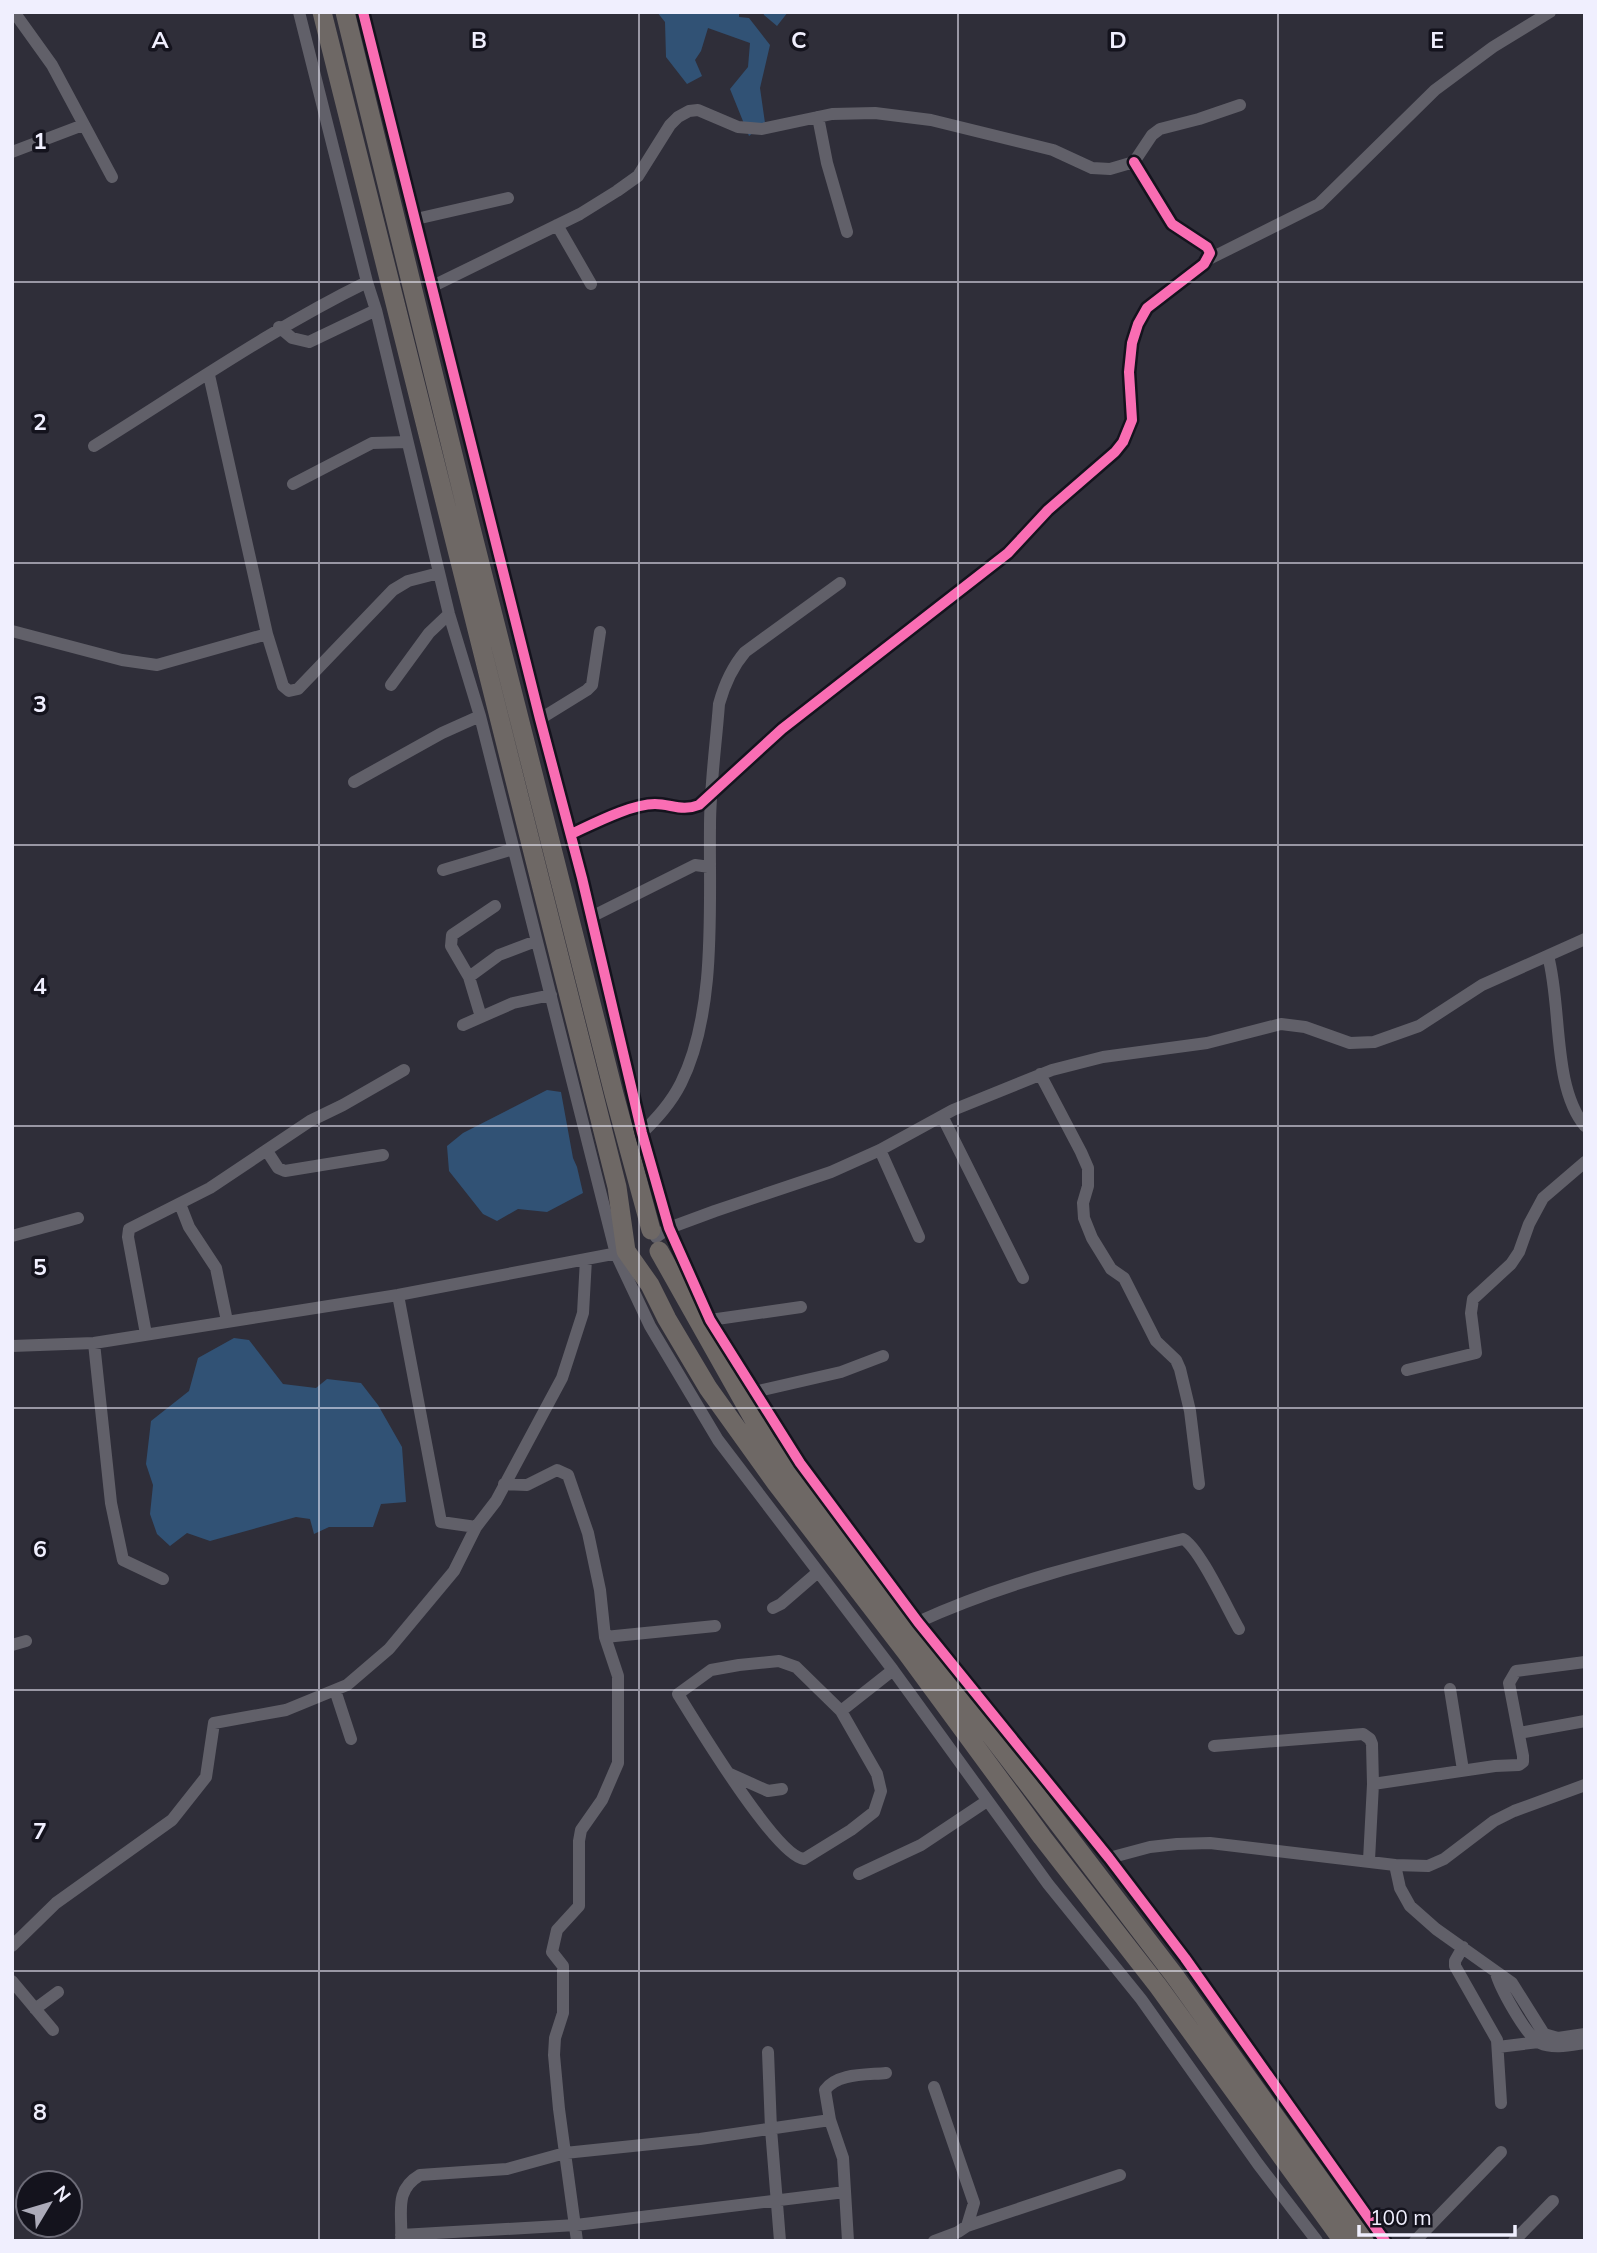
<svg xmlns="http://www.w3.org/2000/svg" width="1597" height="2253" font-family="Mulish,sans-serif">
<style>
.water{fill:#315275}
.lines{fill:none;stroke-linecap:round;stroke-linejoin:round}
.minor{stroke:#616069;stroke-width:12}
.trunk{stroke:#6e6865;stroke-width:19}
.cycleway-casing{stroke:#14131d;stroke-width:15}
.cycleway{stroke:#f96db3;stroke-width:10}
.grid{fill:none;stroke:#f0effe;stroke-width:2;stroke-opacity:0.55}
.grid-label{font-size:23px;text-anchor:middle;font-weight:bold;fill:#f0effe;stroke:#14131d;stroke-width:7;stroke-linejoin:round;paint-order:stroke}
</style>
<rect width="100%" height="100%" fill="#2f2e39"/>
<path class="water" d="M657,12h82v5l10,1 21,27 -10,43 5,35 -16,13 -19,-47 18,-22 2,-24 -42,-15 -7,23 -6,9 7,16 -15,8 -21,-27 -1,-35z
M763,12h25l-11,14 -13,-11z
M547,1090l14,2 12,66 4,9 6,26 -36,19 -29,-3 -21,12 -14,-7 -34,-43 -2,-25 16,-13z
M234,1338l15,2 34,44 33,4 11,-9 34,4 17,22 24,42 4,55 -25,2 -8,23h-44l-15,7 -4,-15 -14,-2 -86,24 -23,-8 -17,13 -13,-12 -7,-20 3,-29 -7,-21 5,-43 38,-30 9,-33z"/>
<g class="lines">
<path class="minor" d="M14,12l38,53 60,112
M299,12l68,270 9,28 73,304 31,102 136,538 34,72 68,114 175,230 155,214 93,115 117,165 59,77
M363,12l177,707 42,159 60,255 27,95 41,92 90,143 118,159 191,236 76,100 200,283
M818,117l9,46 20,69
M12,152l71,-27
M416,219l92,-21
M557,225l34,59
M1209,259l110,-55 116,-114 58,-43 57,-35
M433,286l147,-72 37,-23 21,-15 32,-51 8,-8 11,-6 9,-1 40,17 24,2 70,-15 43,-1 56,7 122,30 39,18 18,1 24,-7 18,-27 8,-6 39,-10 41,-14
M279,327l13,11 17,4 67,-32
M94,446c90,-56 177,-117 273,-164
M293,484l79,-41 35,-1
M12,631l110,29 35,5 110,-31 -58,-259
M267,634l16,52 6,5 9,-2 95,-99 15,-9 31,-8
M391,685l38,-52 20,-19
M540,719l47,-29 5,-5 8,-53
M354,782l88,-49 38,-17
M571,834c22,-10 60,-30 84,-30 16,0 27,8 44,1l83,-76 226,-176 40,-43 67,-58 8,-10 9,-22 -3,-48 3,-29 6,-19 9,-16 57,-44 6,-11 -3,-6 -35,-23 -38,-62
M443,870l70,-21
M591,917l104,-52 15,2
M1548,956c14,50 4,131 37,170
M469,977l30,-22 37,-14
M481,1017l-12,-40 -18,-31 1,-11 43,-29
M463,1025l50,-22 38,-8
M1040,1074l41,78 7,16v18l-5,17 1,15 8,20 19,31 13,9 32,63 20,19 4,9 10,42 9,73
M942,1116l81,162
M642,1133c15,-15 29,-30 39,-50 36,-72 28,-178 29,-257 0,-41 6,-81 9,-122 5,-18 14,-38 26,-52l95,-69
M880,1150l39,87
M267,1151l11,17 7,3 98,-16
M180,1204l9,23 27,41 11,53
M12,1236l66,-18
M656,1237l13,-9 46,-17 116,-39 49,-22 73,-40 99,-40 51,-13 104,-14 74,-19 24,3 45,16 24,-1 45,-16 63,-41 103,-46
M398,1295l43,227 35,5
M710,1320l91,-13
M146,1334l-18,-97 1,-8 81,-41 100,-67 33,-16 61,-35
M94,1343l17,160 12,57 40,19
M12,1346l82,-3 304,-48 225,-43
M1407,1370l69,-17 -5,-40 2,-14 38,-35 8,-12 10,-28 14,-26 42,-36
M754,1392l87,-20 42,-16
M504,1484l23,1 30,-15 11,5 20,58 12,57 5,47 13,39v87l-16,37 -21,30 -2,11v65l-22,24 -5,22 11,14v47l-8,25 -1,17 5,54 18,132
M773,1608l8,-4 37,-32
M918,1622c85,-39 175,-61 265,-83 16,8 45,71 56,90
M605,1637l110,-11
M12,1645l14,-4
M779,1661l17,6 45,44 36,63 4,17 -7,21 -23,18 -47,29c-28,-3 -108,-136 -126,-165l33,-24 28,-5z
M1450,1689l13,81
M335,1690l16,49
M841,1711l52,-41
M1519,1733l66,-12
M1214,1746l149,-12 7,5 2,5 1,40
M730,1774l38,17 14,-2
M1109,1858l41,-11 27,-3 33,-1 185,22 5,23 10,18 26,23 76,54 32,51 14,4 27,-4
M1369,1860l4,-76 122,-18 24,-1 4,-3v-6l-14,-73 7,-12 69,-9
M1395,1865l33,1 16,-7 50,-38 20,-10 71,-26
M859,1874l62,-29 66,-44
M12,1946l44,-43 116,-83 34,-43 8,-54 72,-13 61,-25 42,-36 65,-78 22,-44 20,-26 66,-123 21,-65 3,-54
M1463,1947l-8,14v5l42,74 4,63
M1496,1973c4,15 30,63 44,70 13,6 31,2 45,0
M12,1981l41,49
M35,2009l23,-17
M1498,2047l41,-5 2,-3
M768,2052l3,77 9,112
M934,2087l40,116 -7,23 -9,6 -24,9
M967,2226l153,-51
M401,2235l175,-10 269,-33
M401,2241c2,-28 -8,-50 19,-66l87,-6 58,-16 135,-14 130,-19
M848,2241l-5,-83 -13,-38 -5,-30c12,-17 41,-15 61,-17
M1415,2241l86,-89
M1514,2241l39,-40"/>
<path class="trunk" d="M322,12l295,1175 9,64 24,34 17,34 41,69 68,95 130,169 136,185 116,149 185,255
M345,12l126,516 143,566 37,136
M659,1251l107,190 408,534 190,266"/>
<g class="cycleway-casing">
<path id="cycleway" d="M363,12l177,707 42,159 60,255 27,95 41,92 90,143 118,159 191,236 76,100 200,283
M571,834c22,-10 60,-30 84,-30 16,0 27,8 44,1l83,-76 226,-176 40,-43 67,-58 8,-10 9,-22 -3,-48 3,-29 6,-19 9,-16 57,-44 6,-11 -3,-6 -35,-23 -38,-62"/>
</g>
<use href="#cycleway" class="cycleway"/>
</g>
<path class="grid" d="M319,12v2229M639,12v2229M958,12v2229M1278,12v2229M12,282h1573M12,563h1573M12,845h1573M12,1126h1573M12,1408h1573M12,1690h1573M12,1971h1573"/>
<g class="grid-label">
<text x="160" y="48">A</text>
<text x="479" y="48">B</text>
<text x="799" y="48">C</text>
<text x="1118" y="48">D</text>
<text x="1437" y="48">E</text>
<text x="40" y="149">1</text>
<text x="40" y="430">2</text>
<text x="40" y="712">3</text>
<text x="40" y="994">4</text>
<text x="40" y="1275">5</text>
<text x="40" y="1557">6</text>
<text x="40" y="1839">7</text>
<text x="40" y="2120">8</text>
</g>
<rect width="1597" height="2253" fill="none" stroke="#f0effe" stroke-width="28"/>
<g transform="translate(49 2204) rotate(52)"><circle r="33" fill="#14131d" stroke="#6c6b77" stroke-width="2"/>
<path d="M0-5L12 26L0 18L-12 26Z" fill="#acabb9"/>
<text y="-10" font-size="19" font-weight="bold" text-anchor="middle" fill="#f0effe">N</text>
</g>
<path d="M1359 2225v10h156v-10" fill="none" stroke="#f0effe" stroke-width="3.5"/>
<text x="1370" y="2225" font-size="21" fill="#f0effe" stroke="#14131d" stroke-width="5" paint-order="stroke">100 m</text>
</svg>
